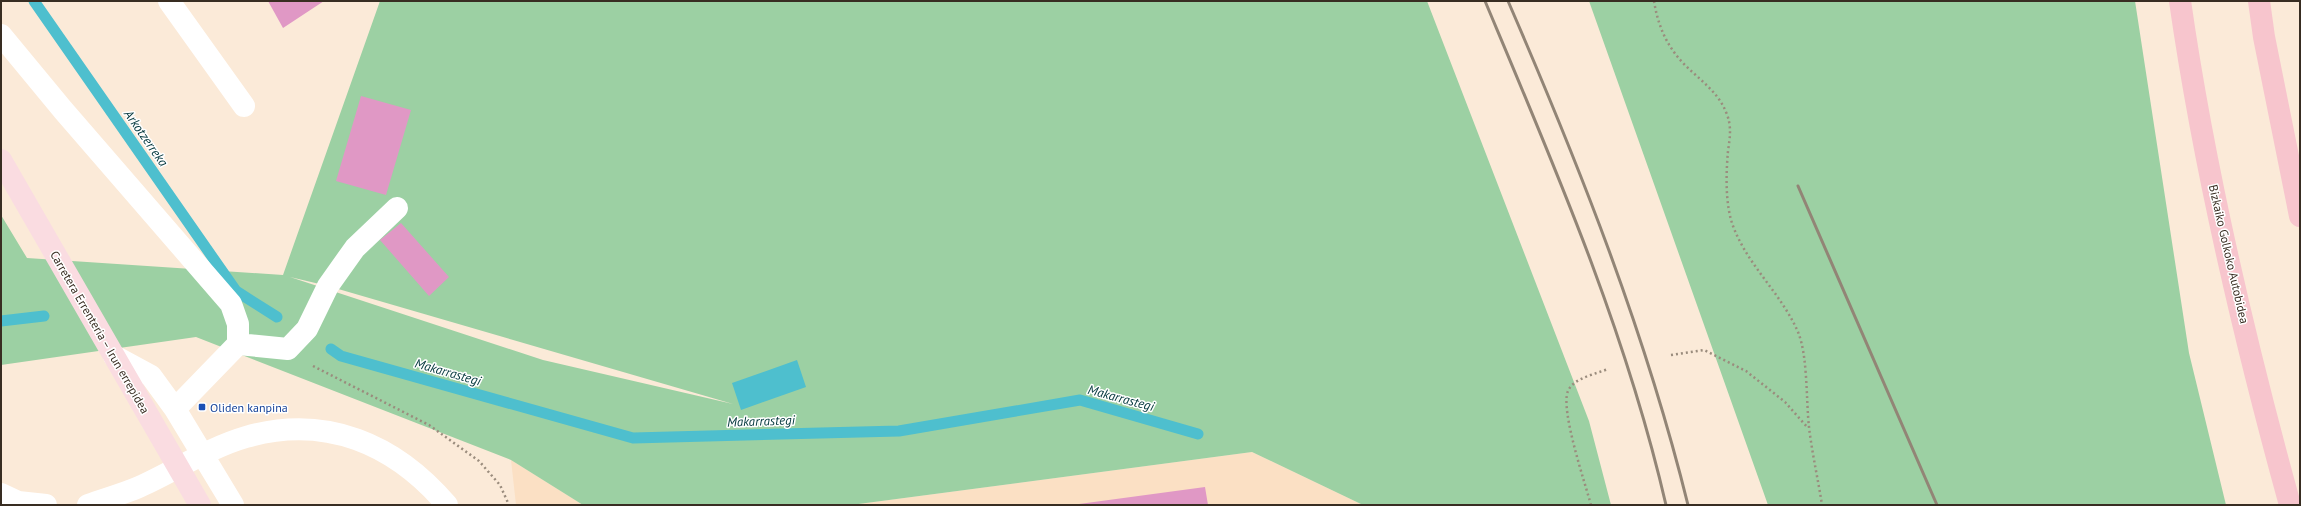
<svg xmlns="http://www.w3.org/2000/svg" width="2301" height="506" font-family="'PT Sans',sans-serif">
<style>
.built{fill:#fbe0c4}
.green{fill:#9cd0a3;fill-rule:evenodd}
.water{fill:#4ebfce}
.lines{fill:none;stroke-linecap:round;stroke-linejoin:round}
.stream{stroke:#4ebfce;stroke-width:11}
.building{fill:#e098c5}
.path{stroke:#9a8c7d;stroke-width:2.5;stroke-dasharray:2 3;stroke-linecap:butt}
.minor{stroke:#fff;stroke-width:22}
.major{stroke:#fadce1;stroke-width:22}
.highway{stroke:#f7c5cd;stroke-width:22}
.rail{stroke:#928576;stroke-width:3}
.transit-dot{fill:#1a4fb4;stroke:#fff;stroke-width:1.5}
.labels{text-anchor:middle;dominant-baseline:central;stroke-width:3;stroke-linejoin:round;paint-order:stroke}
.street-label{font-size:12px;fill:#382d22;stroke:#fff}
.transit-label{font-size:12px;fill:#164399;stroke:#fff;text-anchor:start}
.water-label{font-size:13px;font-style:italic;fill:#00353b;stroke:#fff}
</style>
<rect width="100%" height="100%" fill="#fbead8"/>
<path class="built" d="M1252,452l111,53h-512z
M511,460l72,45h-67z"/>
<path class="green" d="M380,1h1047l162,420 22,84h-248l-111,-53 -401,53h-268l-72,-45 -315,-123 -195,28v-150l26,43 256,17zM290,277l38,9 405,118 -190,-44z
M1589,1h546l54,352 37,152h-458z"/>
<path class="water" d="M797,360l9,27 -65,23 -9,-27z"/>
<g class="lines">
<path class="stream" d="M34,1l202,290 41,26
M1,321l43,-5
M331,349l10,7 292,82 266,-7 181,-31 118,34"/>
</g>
<path class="building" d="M268,1h56l-41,27z
M361,96l50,14 -25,85 -50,-14z
M401,223l48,54 -20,19 -49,-56z
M1205,487l3,18h-129v-1z"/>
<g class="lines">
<path class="path" d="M1654,1c4,25 13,46 31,64 15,15 33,27 41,47 6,14 4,25 2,39 -2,23 -3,53 5,75 15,40 48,67 65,106 10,24 8,69 11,95 3,26 9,52 13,78
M1671,355l33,-5 42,21 39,31 23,26
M313,366l116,59 50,36 21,24 9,20
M1591,505c-6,-22 -31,-96 -23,-114 5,-13 28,-17 40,-22"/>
<path class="minor" d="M169,1l75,105
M1,35l62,75 168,194 7,20v20l-63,65
M238,344l50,5 19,-20 21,-43 27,-38 42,-40
M114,356l37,20 24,33 58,96
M1,494l17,8 28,3
M88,505c16,-6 35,-11 51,-18 36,-16 69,-39 107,-50 80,-23 149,7 201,68"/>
<path class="major" d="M1,160l199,345"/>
<path class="highway" d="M2180,1c24,168 65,341 110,504
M2259,1l5,36 36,179"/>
<path class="rail" d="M1485,1c69,164 141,330 181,504
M1508,1c71,164 137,330 180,504
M1798,186l139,319"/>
</g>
<rect class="transit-dot" x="198" y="403" width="8" height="8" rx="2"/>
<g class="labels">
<g class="street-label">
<text transform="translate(2229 254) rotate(77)">Bizkaiko Golkoko Autobidea</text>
<text transform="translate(100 332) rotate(60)">Carretera Errenteria – Irun errepidea</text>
</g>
<g class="transit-label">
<text x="210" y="407">Oliden kanpina</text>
</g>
<g class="water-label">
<text transform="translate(146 138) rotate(55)">Arkotzerreka</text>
<text transform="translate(448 372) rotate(16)">Makarrastegi</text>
<text transform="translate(1121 398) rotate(15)">Makarrastegi</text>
<text transform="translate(761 421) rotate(-2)">Makarrastegi</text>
</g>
</g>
<rect width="2301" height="506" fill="none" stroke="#382d22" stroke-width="4"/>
</svg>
